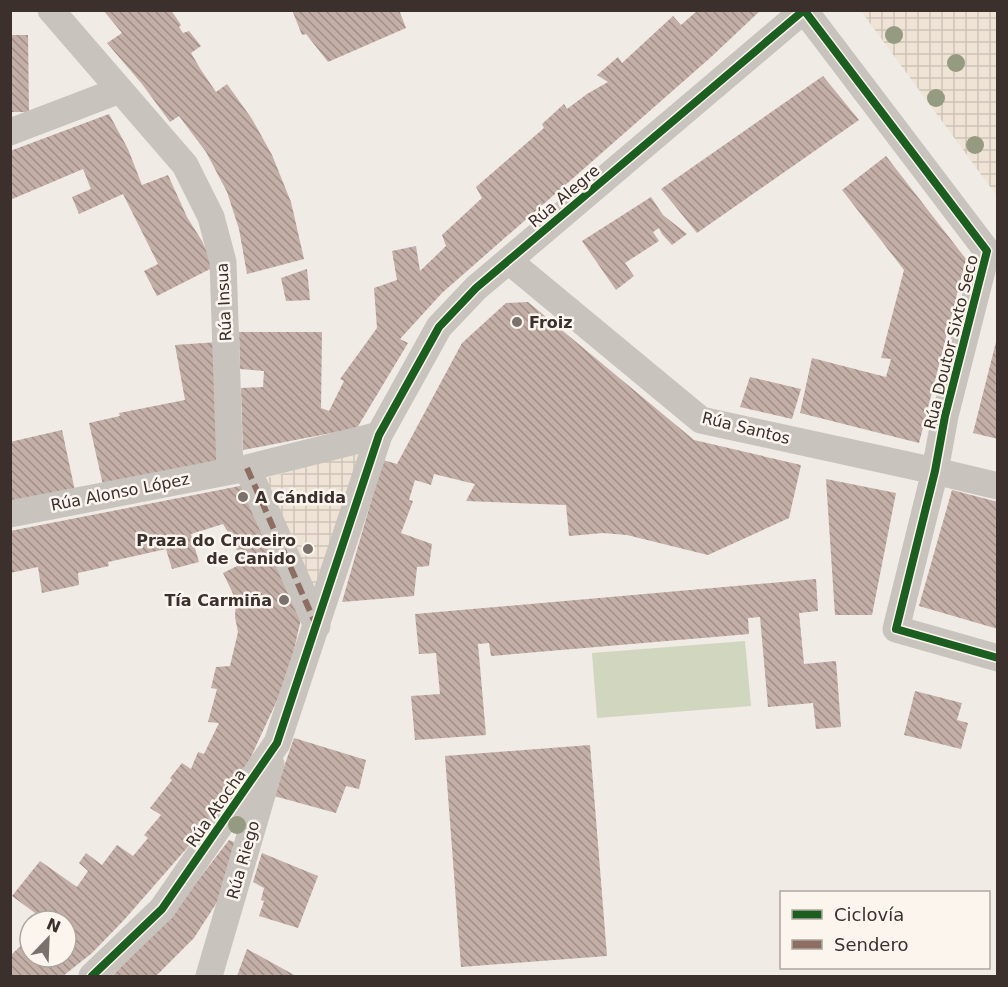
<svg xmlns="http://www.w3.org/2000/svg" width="1008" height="987" font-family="'DejaVu Sans',sans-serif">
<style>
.pitch{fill:#d1d6bf}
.plaza{fill:url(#plaza-grid)}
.building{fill:url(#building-back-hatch)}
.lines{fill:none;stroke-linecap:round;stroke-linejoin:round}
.street{stroke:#c9c3be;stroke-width:27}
.quiet{stroke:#8d6e63;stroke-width:6;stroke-dasharray:12 6;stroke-linecap:butt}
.cycleway-casing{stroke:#fbf5ee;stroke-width:11}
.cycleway{stroke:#1b5e20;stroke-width:8}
.tree{fill:#959b80}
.poi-dot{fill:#7a716c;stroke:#fbf5ee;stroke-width:2}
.labels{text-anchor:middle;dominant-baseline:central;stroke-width:5;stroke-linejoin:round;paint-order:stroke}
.street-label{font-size:16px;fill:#3b302b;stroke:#fbf5ee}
.poi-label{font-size:16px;font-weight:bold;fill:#3b302b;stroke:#fbf5ee;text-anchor:start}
</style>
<defs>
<pattern id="plaza-grid" width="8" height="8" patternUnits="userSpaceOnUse" patternTransform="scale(1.5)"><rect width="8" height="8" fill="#eee3d5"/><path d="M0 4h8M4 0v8" fill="none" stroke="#cdc3b7"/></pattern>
<pattern id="building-back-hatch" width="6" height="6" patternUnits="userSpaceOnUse" patternTransform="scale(1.5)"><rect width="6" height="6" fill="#c3afa7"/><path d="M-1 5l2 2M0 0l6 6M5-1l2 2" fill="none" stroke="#a08f88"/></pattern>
</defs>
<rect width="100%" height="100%" fill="#f0ebe5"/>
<path class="pitch" d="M745,641l6,65 -154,12 -5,-65z"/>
<path class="plaza" d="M861,11h136v185z
M363,450l-50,166 -60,-134z"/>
<path class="building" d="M103,10h68l10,15 -2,2 4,6 6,-2 12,15 -10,7 10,17 15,22 11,-8 25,35 20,36 19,47 13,57 -57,15 -8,-45 -12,-37 -21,-40 -27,-36 -9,6 -28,-38 -35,-41 15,-10z
M292,10h107l7,18 -78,34 -22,-28 -4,1z
M698,10h63l-51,48 -268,235 -42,46 8,4 -51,85 -114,22 -2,-62 22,-1 1,-16 -24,-2 -1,-37h83l-1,76 8,3 15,-30 -4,-2 37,-51 -3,-40 23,-8 -5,-29 24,-5 4,25 26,-25 -4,-11 40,-37 -6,-11 68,-59 -2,-4 22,-20 3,5 20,-15 21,-12 -11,-7 21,-18 4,6 51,-47 8,9z
M10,35h18l1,77h-19z
M823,76l36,44 -162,113 -36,-44z
M109,114l19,35 14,36 26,-10 19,42 15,24 12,26 -57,29 -13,-25 14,-7 -35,-70 -44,20 -7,-17 19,-8 -8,-20 -73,31v-49z
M886,156l80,103 -47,184 -119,-30 12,-55 74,19 5,-18 -10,-1 23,-88 -62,-80z
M651,197l12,18 24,19 -15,11 -10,-11 -3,-6 -6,4 6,9 -34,22 9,13 -18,14 -34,-49z
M307,269l3,31 -24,1 -5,-23z
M528,302l166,138 107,25 -12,53 -81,37 -81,-20 -24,-2 -34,3 -3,-31 -100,-4 9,-17 -41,-10 -3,11 -16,-5 -6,20 4,1 -12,32 31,11 -3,22 -12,1 -3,29 -72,6 41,-142 14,4 65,-121 44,-40z
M997,338l1,1v100l-25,-6z
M218,342l4,120 -119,23 -14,-62 31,-7 -1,-3 66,-13 -10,-55z
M750,377l51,12 -9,30 -52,-12z
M62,430l13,61 -65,13v-62z
M826,479l70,14 -24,122h-37z
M250,484l53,126 -12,53 -12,33 -35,76 -50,68 -70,80 -32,33 -29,23h-53v-20l20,-19v20h36v-36h-20l-34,-25 28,-35 37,26 11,-16 -9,-8 7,-10 16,12 15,-20 16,11 15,-18 -4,-3 17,-20 -11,-7 22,-28 -2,-2 12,-15 9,6 7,-17 6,2 15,-31 -11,-1 9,-33 -6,-1 5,-21 14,-1 8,-34 -3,-15 1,-17 -13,-27 20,-10 -14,-29 -6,-10 -32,10 8,28 -27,7 -6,-20 -58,13 1,4 -31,7 1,12 -37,8 -4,-26 -28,6v-42z
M952,490l46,12v127l-79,-23z
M816,579l2,32 -19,2 5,51 32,-3 5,66 -25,2 -3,-26 -45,4 -8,-90 -12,1 1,16 -258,22 -2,-13 -11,1 8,91 -71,5 -4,-44 29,-2 -4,-41 -17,1 -4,-40z
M915,691l47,12 -5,17 11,3 -7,26 -57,-14z
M294,738l72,22 -7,29 -13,-3 -10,27 -62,-17z
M590,745l17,211 -146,11 -16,-211z
M229,840l10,4 -18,52 -27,42 -38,38h-44l57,-58z
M262,853l56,23 -20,52 -39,-12 5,-15 -3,-1 3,-12 -11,-6z
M247,949l49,27h-59z"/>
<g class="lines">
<path class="street" d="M51,10l134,155 26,52 12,45 7,209
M804,10l183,241 -42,165 -10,55 -39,158 102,29
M10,132l110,-42
M509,261l192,159 234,51 63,15
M247,468l70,158
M10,514l237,-46 132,-33
M92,976l70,-67 115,-166 102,-308 60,-108 37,-39 328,-278
M209,976l62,-212"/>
<path class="quiet" d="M247,468l69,157"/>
<g class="cycleway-casing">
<path id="cycleway" d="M804,10l183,241 -42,165 -10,55 -39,158 102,29
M92,976l70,-67 115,-166 102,-308 60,-108 37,-39 328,-278"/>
</g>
<use href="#cycleway" class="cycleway"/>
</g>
<g class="tree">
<circle cx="894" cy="35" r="9"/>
<circle cx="956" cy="63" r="9"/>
<circle cx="936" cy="98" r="9"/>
<circle cx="975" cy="145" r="9"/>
<circle cx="237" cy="825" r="9"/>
</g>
<g class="poi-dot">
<circle cx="517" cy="322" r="6"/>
<circle cx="243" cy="497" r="6"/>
<circle cx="308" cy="549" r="6"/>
<circle cx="284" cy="600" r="6"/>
</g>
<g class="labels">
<g class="street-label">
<text transform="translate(564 196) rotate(-40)">Rúa Alegre</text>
<text transform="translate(224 302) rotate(-93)">Rúa Insua</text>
<text transform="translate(951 342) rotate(-76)">Rúa Doutor Sixto Seco</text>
<text transform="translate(746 428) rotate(14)">Rúa Santos</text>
<text transform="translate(120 492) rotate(-11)">Rúa Alonso López</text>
<text transform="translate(216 808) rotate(-55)">Rúa Atocha</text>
<text transform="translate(243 860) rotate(-74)">Rúa Riego</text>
</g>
<g class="poi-label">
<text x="529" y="322">Froiz</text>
<text x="255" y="497">A Cándida</text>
<text x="296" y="540" text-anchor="end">Praza do Cruceiro<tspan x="296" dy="18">de Canido</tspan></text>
<text x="272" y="600" text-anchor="end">Tía Carmiña</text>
</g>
</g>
<rect width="1008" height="987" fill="none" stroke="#3b302b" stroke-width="24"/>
<rect x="780" y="891" width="210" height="78" fill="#fbf5ee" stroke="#aea6a0" stroke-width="1.5"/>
<rect x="792" y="910" width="30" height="9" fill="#1b5e20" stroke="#aea6a0" stroke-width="1.5"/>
<text x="834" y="921" font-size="18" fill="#3b302b">Ciclovía</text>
<rect x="792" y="940" width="30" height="9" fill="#8d6e63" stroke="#aea6a0" stroke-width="1.5"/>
<text x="834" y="951" font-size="18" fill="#3b302b">Sendero</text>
<g transform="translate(48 939) rotate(23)"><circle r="28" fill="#fbf5ee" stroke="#aea6a0" stroke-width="1.5"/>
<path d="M0-4.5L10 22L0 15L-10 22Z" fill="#7a716c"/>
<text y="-9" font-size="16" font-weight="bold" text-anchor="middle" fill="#3b302b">N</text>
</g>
</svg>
